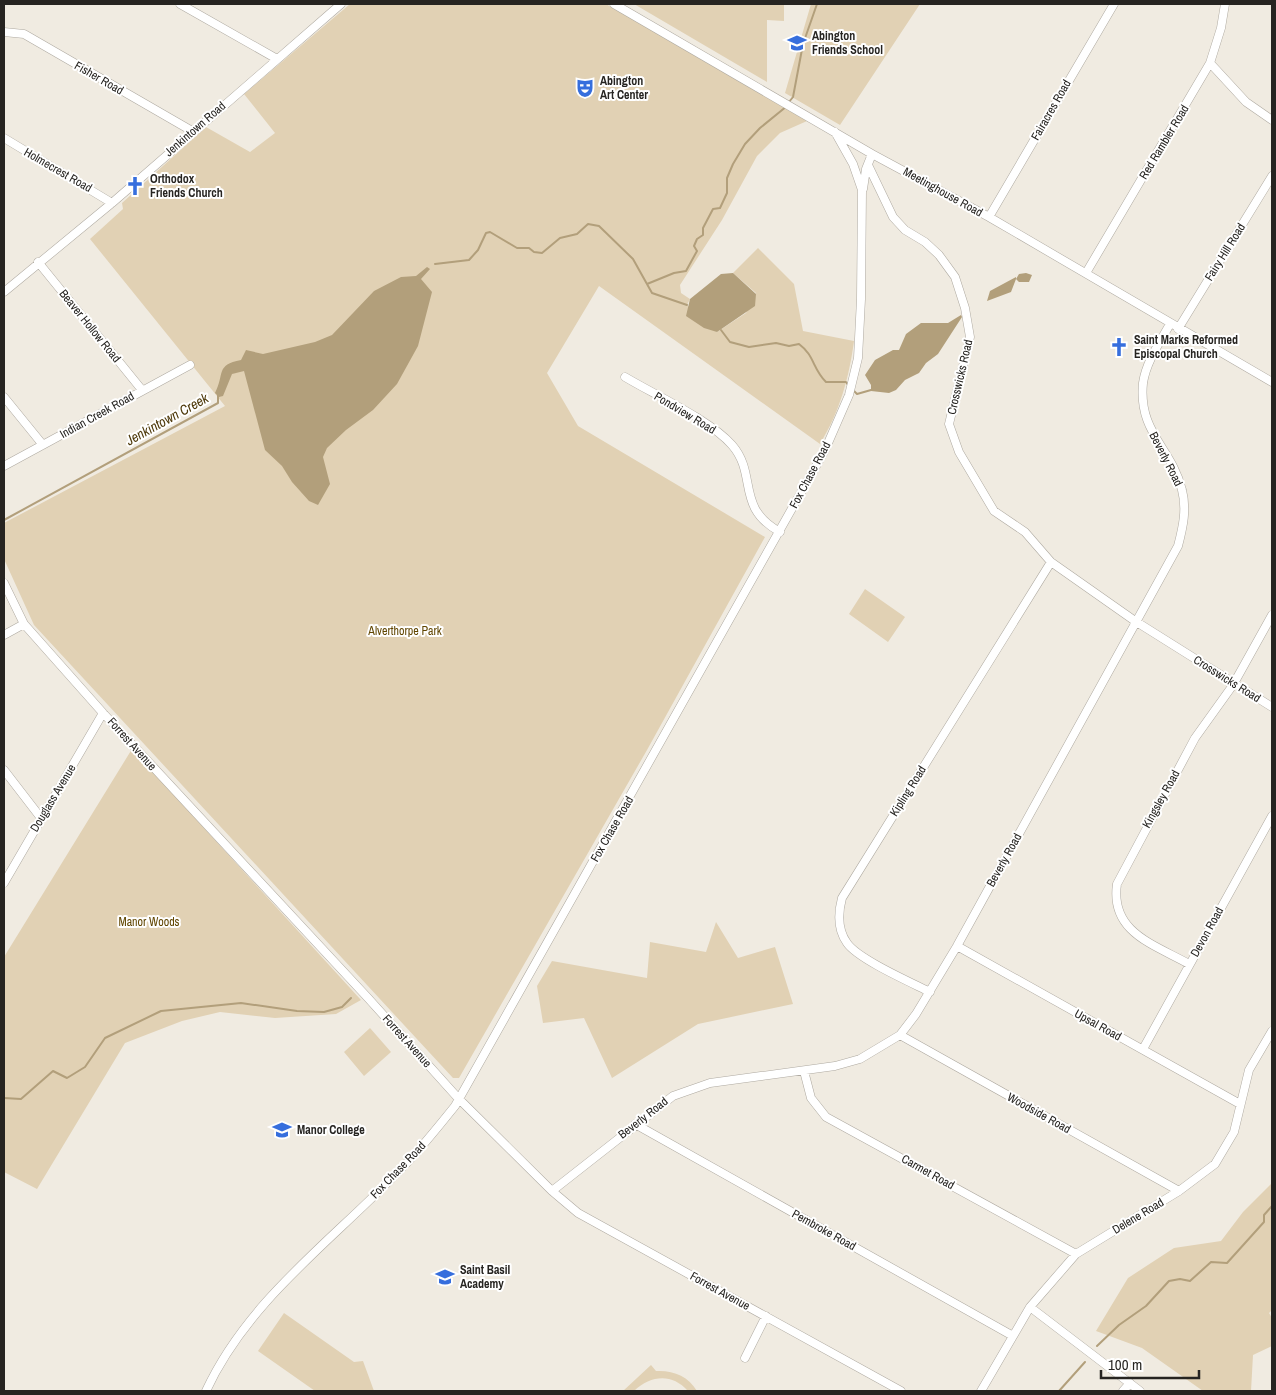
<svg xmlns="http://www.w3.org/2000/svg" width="1276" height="1395" font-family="'Archivo Narrow',sans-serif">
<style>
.green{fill:#e1d1b4}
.water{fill:#b29f7b}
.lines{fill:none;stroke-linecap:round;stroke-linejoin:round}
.stream{stroke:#b29f7b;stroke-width:2}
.minor-casing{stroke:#aea9a0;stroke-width:9}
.minor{stroke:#fff;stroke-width:8}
.labels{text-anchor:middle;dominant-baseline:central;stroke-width:4;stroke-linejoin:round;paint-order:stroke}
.poi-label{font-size:12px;font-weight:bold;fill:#262421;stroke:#fff;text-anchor:start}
.street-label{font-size:12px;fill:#262421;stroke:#fff}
.park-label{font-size:12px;fill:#604500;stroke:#fff}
.water-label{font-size:14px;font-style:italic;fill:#4d3809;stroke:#fff}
</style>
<rect width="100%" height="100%" fill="#f0ebe1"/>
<path class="green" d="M350,4h256l201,117 -27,12 -23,23 -35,64 -42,65 1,8 9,6 -3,6 30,27 29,-19 10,-20 -23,-20 25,-25 36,36 9,47 51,10c-5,37 -14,70 -34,103l-221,-158 -52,87 31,53 187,111 -118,213 -188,328h-6l-419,-453 -30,-66v-36l221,-117 -135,-167 33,-30 -1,-6 84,-76 44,25 25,-19 -31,-39z
M634,4h150v17l-17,-1v62z
M811,4h109l-80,121 -55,-32z
M865,589l40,28 -17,25 -39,-28z
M132,749l229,251 -25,14 -61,4 -55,-6 -38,9 -57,22 -88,146 -33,-17v-215z
M716,922l22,36 37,-11 18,57 -95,20 -86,54 -28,-60 -41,5 -6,-37 15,-25 95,17 3,-36 56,10z
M370,1028l21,24 -27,24 -20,-24z
M1272,1183v127l-3,3 3,5v28l-19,9 -2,36h-48l-61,-43 -46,-17 32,-53 46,-30 47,-7 22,-29z
M284,1313l70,49 9,-1 11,30h-59l-57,-40z
M651,1365l5,6c17,-1 32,5 41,20h-9c-16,-18 -37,-16 -54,0h-11z"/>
<path class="water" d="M427,267l3,2 -9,10 11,13 -14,54 -21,38 -24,26 -27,20 -19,18 -4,9 7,27 -12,21 -9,-4 -17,-19 -10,-16 -17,-16 -21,-79 -12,3 -9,22 -4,1 -4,-4c10,-19 0,-28 26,-33l5,-10 17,4 52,-12 17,-7 42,-44 27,-14 15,-1z
M733,273l23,21 -1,12 -38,26 -13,-4 -18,-12 4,-17 31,-25z
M1026,273l6,2 -3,7h-10l-3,-3 -5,13 -24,9 3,-10 26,-14v2l3,-5z
M961,315l1,2 -24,37 -12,9 -7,10 -14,7 -9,10 -7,3 -18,-2v-6l-6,-10 10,-15 18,-10h6l7,-16 15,-11h27z"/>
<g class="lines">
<path class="stream" d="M789,102l4,-5 10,-53 14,-40
M435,264l34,-4 9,-10 8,-17 4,-1 27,16h12l5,4 8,1 18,-15 17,-4 11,-10 11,2 34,33 19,34 35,12
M647,284l27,-11 12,-2 11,-20 -3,-5 3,-7 6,-4v-7l10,-19 7,-1 7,-15v-15l6,-14 12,-20 15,-16 27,-22
M721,330l9,12 19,5 27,-4 13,3 10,-2c16,12 13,24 27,38h20l2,3
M853,390l4,4 14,-4
M4,520l214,-117v-9
M4,1098l17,1 32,-28 14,7 18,-11 20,-29 56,-27 80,-8 56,8 27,1 18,-5 9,-9
M1097,1346l22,-21 27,-19 23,-25 11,-2 10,2 21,-19 16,1 37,-41v-7l8,-9
M1059,1391l26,-29"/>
<g class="minor-casing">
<path id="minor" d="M180,4l97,55
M614,4l258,150 117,63 283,165
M4,32l20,2 168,97
M1210,63l36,39 26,18
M4,138l108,65
M868,165l25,52 12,13 20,12 14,13 16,22 10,31 5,29 -21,87 10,28 35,59 31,21 26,30 84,59 137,86
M863,189l3,-20 6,-15
M989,217l125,-213
M38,262l104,128
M1086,273l124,-210 11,-35 4,-24
M4,292l108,-89 229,-199
M1178,329l94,-153
M625,377c30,18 85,43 107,68 26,30 3,62 48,87
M4,397l39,48
M4,466l186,-101
M4,583l20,41 79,89 265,285 90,100 94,93 26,22 323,178
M4,635l20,-11
M4,770l37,48
M4,883l99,-170
M957,946l283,158
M1189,964c-36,-20 -79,-32 -72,-80l78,-146 38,-53 39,-70
M930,992c-20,-10 -72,-33 -83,-49 -10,-14 -9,-30 -5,-45l209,-336
M900,1035l279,156
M1143,1049l129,-233
M804,1071l7,27 15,19 250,137
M635,1124l378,212
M552,1191l121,-95 37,-13 125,-17 25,-7 40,-24 16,-21 41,-68 221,-400c5,-19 9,-37 4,-56 -10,-42 -44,-57 -39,-107 3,-21 17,-41 27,-59
M1030,1307l110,84
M745,1358l21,-42
M206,1391c42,-91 126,-150 194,-221 20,-20 37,-42 55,-64l370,-656 24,-55 9,-37 3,-59 1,-109 -9,-26 -18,-32
M981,1391l49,-84 46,-53 103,-63 36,-27 19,-32 15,-62 23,-39
M1123,1391l7,-8"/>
</g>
<use href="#minor" class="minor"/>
</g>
<defs>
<g id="school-bare" transform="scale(1.5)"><path d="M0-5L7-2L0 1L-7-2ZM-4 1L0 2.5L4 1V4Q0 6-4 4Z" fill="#366edd" stroke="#fff" stroke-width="2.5" paint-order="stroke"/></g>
<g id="theatre-bare" transform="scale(1.5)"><path d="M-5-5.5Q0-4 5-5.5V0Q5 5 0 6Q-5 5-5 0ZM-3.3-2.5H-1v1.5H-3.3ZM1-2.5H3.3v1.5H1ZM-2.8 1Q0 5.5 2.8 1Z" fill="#366edd" stroke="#fff" stroke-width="2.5" paint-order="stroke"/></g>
<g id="church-bare" transform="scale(1.5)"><path d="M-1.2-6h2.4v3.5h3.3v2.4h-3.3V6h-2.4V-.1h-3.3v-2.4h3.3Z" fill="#366edd" stroke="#fff" stroke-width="2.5" paint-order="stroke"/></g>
</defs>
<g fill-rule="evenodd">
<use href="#school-bare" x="797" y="43"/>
<use href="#theatre-bare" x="585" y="88"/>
<use href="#church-bare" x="135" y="186"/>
<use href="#church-bare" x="1119" y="347"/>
<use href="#school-bare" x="282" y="1130"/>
<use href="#school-bare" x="445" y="1277"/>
</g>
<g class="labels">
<g class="poi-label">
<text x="812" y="36">Abington<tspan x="812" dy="14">Friends School</tspan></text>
<text x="600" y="81">Abington<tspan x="600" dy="14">Art Center</tspan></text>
<text x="150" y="179">Orthodox<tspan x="150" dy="14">Friends Church</tspan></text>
<text x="1134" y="340">Saint Marks Reformed<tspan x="1134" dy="14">Episcopal Church</tspan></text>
<text x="297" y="1130">Manor College</text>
<text x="460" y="1270">Saint Basil<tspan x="460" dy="14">Academy</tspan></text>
</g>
<g class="street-label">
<text transform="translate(99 78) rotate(30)">Fisher Road</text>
<text transform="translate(1051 110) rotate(-60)">Fairacres Road</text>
<text transform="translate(195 129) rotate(-41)">Jenkintown Road</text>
<text transform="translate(1164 142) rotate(-59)">Red Rambler Road</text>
<text transform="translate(58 170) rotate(30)">Holmecrest Road</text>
<text transform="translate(943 192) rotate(29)">Meetinghouse Road</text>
<text transform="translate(1225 252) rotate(-58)">Fairy Hill Road</text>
<text transform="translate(90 326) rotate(51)">Beaver Hollow Road</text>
<text transform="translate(960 377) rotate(-77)">Crosswicks Road</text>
<text transform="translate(685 413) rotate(31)">Pondview Road</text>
<text transform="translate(97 415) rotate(-29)">Indian Creek Road</text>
<text transform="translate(1166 459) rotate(63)">Beverly Road</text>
<text transform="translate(810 475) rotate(-62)">Fox Chase Road</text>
<text transform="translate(1227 679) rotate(32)">Crosswicks Road</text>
<text transform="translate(132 744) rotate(48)">Forrest Avenue</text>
<text transform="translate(908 791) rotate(-58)">Kipling Road</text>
<text transform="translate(53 798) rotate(-59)">Douglass Avenue</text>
<text transform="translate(1161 799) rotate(-61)">Kingsley Road</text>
<text transform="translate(612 829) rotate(-60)">Fox Chase Road</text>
<text transform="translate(1004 860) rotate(-61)">Beverly Road</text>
<text transform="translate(1207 932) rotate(-61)">Devon Road</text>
<text transform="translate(1098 1025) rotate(29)">Upsal Road</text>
<text transform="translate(407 1041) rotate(48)">Forrest Avenue</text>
<text transform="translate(1039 1113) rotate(29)">Woodside Road</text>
<text transform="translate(643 1118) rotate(-38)">Beverly Road</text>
<text transform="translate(398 1170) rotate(-46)">Fox Chase Road</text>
<text transform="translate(928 1172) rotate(29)">Carmet Road</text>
<text transform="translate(1138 1216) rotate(-31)">Delene Road</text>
<text transform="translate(824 1230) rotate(29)">Pembroke Road</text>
<text transform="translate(720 1291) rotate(29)">Forrest Avenue</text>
</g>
<g class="park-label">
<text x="405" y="631">Alverthorpe Park</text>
<text x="149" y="922">Manor Woods</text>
</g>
<g class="water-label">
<text transform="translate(167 419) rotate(-29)">Jenkintown Creek</text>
</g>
</g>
<rect width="1276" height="1395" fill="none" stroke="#262421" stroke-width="10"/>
<path d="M1101 1370v8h98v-8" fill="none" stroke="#262421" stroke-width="2.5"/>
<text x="1108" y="1370" font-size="15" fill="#262421" stroke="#ffffff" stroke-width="4" paint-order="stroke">100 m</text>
</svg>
